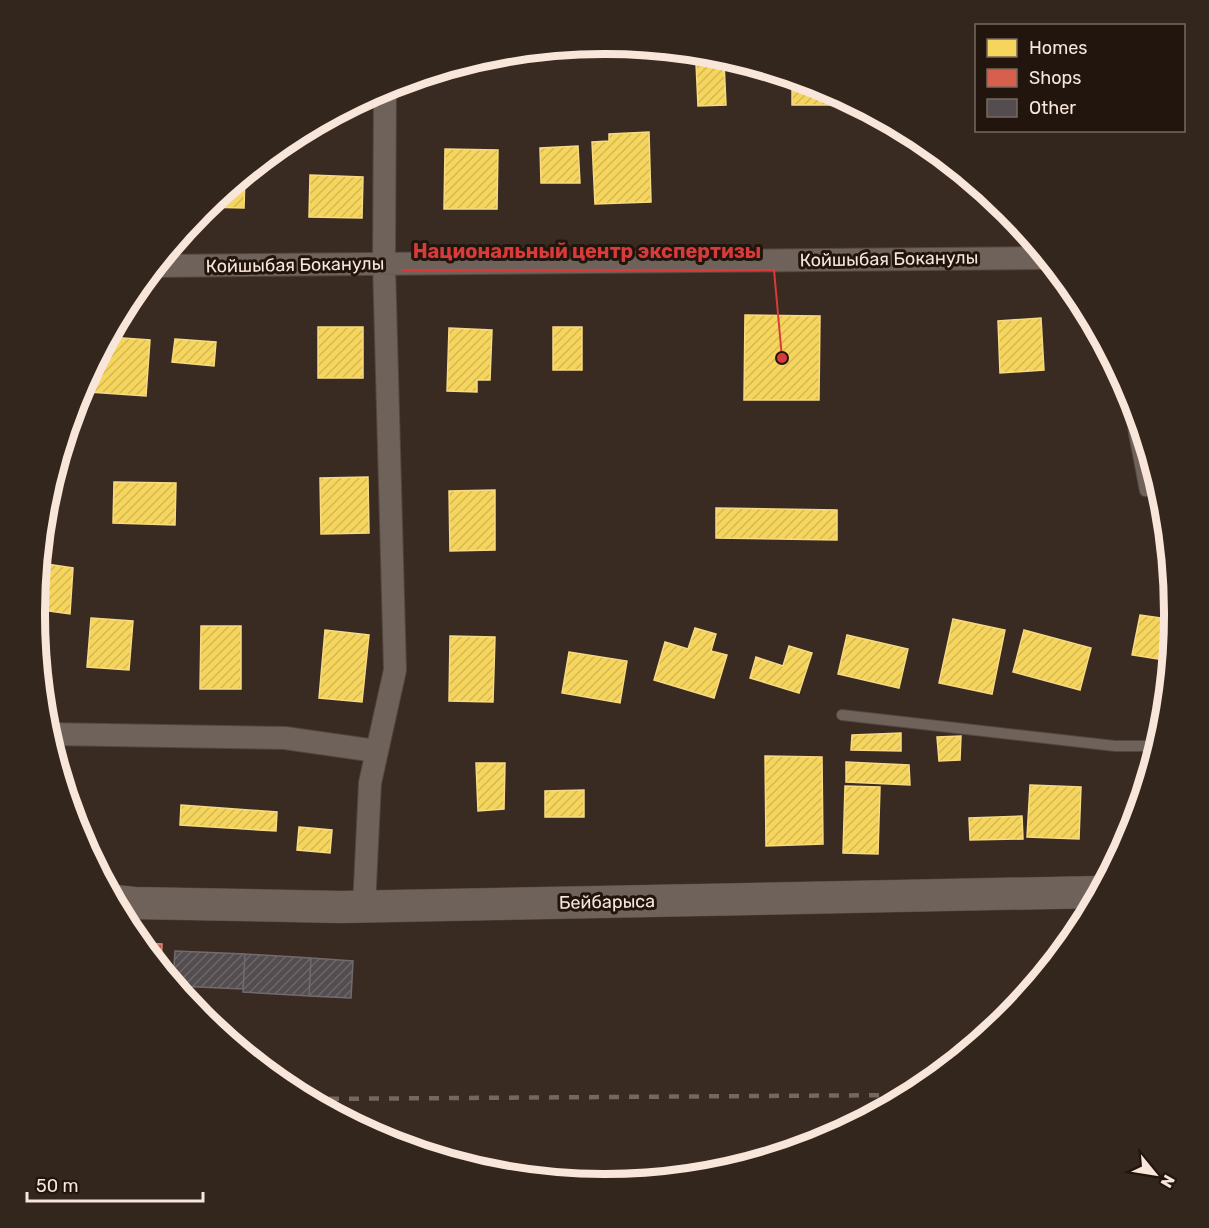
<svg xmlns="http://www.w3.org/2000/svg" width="1209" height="1228" font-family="Rubik,sans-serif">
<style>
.homes{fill:url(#homes-hatch);stroke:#f7da82;stroke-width:1.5}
.shops{fill:url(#shops-hatch);stroke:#e08878;stroke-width:1.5}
.building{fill:url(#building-hatch);stroke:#726b6d;stroke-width:1.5}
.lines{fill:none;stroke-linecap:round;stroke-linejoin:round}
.lane-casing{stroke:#52463e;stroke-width:12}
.street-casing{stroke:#52463e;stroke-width:24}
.secondary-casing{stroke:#52463e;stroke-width:33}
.lane{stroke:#6e625a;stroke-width:10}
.street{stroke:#6e625a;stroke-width:22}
.secondary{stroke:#6e625a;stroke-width:32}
.rail{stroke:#736760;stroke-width:4.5;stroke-dasharray:10 10;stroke-linecap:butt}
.labels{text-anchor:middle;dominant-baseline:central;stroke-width:6;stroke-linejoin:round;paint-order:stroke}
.street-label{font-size:18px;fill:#f8e6db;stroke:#21150d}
.rim{fill:none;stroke:#f8e6db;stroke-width:8}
.leader{fill:none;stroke:#d93b3a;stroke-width:2}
.callout-dot{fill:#d93b3a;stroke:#21150d;stroke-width:2}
.callout-label{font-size:20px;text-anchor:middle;font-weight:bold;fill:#d93b3a;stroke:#21150d;stroke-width:6;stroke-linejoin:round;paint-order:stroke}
</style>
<defs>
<pattern id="homes-hatch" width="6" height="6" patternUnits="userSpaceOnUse" patternTransform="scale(1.5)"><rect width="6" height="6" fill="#f6d55c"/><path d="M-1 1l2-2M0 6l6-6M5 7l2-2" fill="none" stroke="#d4b857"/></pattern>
<pattern id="shops-hatch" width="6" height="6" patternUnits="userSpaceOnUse" patternTransform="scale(1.5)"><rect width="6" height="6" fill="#d6604d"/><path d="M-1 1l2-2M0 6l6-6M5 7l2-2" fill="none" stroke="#a55749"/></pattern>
<pattern id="building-hatch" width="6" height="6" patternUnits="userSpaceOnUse" patternTransform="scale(1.5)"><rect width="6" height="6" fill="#544d4f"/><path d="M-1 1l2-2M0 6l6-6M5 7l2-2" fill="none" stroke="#6d6768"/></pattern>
</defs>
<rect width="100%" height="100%" fill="#392b21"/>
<path class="homes" d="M724,62l2,43 -28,1 -2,-43z
M792,78l31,10 25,13v4h-56z
M365,99v11h-21z
M649,132l2,70 -56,2 -3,-62 17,-1v-7z
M578,146l2,37h-39l-1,-35z
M445,149l53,1 -1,59h-53z
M310,175l53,2 -1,41 -53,-1z
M245,176l-1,32 -38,-1z
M745,315l75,1 -1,84h-75z
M1041,318l3,52 -44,3 -2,-52z
M318,327h45v51h-45z
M553,327h29v43h-29z
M449,328l43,2 -2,50h-13v12l-30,-1z
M109,337l41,3 -4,56 -57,-4 1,-19z
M175,339l41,3 -2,24 -42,-4z
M368,477l1,56 -48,1 -1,-56z
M114,482l62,1 -1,42 -62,-2z
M495,490v60l-45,1 -1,-60z
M716,508l121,2v30l-121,-2z
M40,563l33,5 -3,46 -35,-5z
M1140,615l34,5 -4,41 -38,-6z
M91,618l42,3 -4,49 -42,-3z
M953,619l52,11 -13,64 -53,-11z
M201,626h40v63h-41z
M695,628l21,6 -5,17 16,4 -13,43 -60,-18 11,-38 23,7z
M325,630l44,5 -7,67 -43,-4z
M1024,630l67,18 -11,42 -67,-18z
M847,635l61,14 -9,39 -61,-14z
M450,636l45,1 -2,65 -44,-1z
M789,646l23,7 -13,40 -49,-15 6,-21 27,9z
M569,652l58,9 -7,42 -58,-10z
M901,733v18l-50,-1 1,-15z
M961,736l-1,24 -21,1 -2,-24z
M765,756l57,1 1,87 -57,2z
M846,762l63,3 1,20 -64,-3z
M476,763h29l-1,46 -26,2z
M1030,785l51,2 -2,52 -52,-2z
M845,786l35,1 -2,67 -35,-1z
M1138,786h7l-7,23z
M584,790v27h-39v-26z
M66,794l12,1 -1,24h-3z
M181,805l96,7 -1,19 -96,-6z
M1022,816l1,23 -53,1 -1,-22z
M299,827l33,3 -2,23 -33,-3z"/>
<path class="shops" d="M141,943l21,1 -1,23z"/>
<path class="building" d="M175,951l70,3 -2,35 -67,-3 -3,-4z
M245,954l66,4 -2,38 -66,-4z
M311,958l42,3 -2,37 -42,-2z"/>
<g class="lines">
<g class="lane-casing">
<path id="lane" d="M1129,392l5,42 11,57
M842,715l273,31h42"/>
</g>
<g class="street-casing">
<path id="street" d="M156,266l890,-8
M48,734l237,4 91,13
M364,906l6,-123 25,-113 -11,-406 1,-176"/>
</g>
<g class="secondary-casing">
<path id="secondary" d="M115,901l19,2 207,4 758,-15"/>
</g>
<use href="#lane" class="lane"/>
<use href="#street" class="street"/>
<use href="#secondary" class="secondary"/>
<path class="rail" d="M309,1099l599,-4"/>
</g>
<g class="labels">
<g class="street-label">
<text transform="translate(889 259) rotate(-1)">Койшыбая Боканулы</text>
<text transform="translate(295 265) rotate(-1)">Койшыбая Боканулы</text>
<text transform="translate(607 902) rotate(-1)">Бейбарыса</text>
</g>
</g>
<path d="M0 0H1209V1228H0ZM604 54H605A559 559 0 0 1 1164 613V615A559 559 0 0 1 605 1174H604A559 559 0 0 1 45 615V613A559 559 0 0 1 604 54Z" fill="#32261d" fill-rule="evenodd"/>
<path class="rim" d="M604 54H605A559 559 0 0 1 1164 613V615A559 559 0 0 1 605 1174H604A559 559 0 0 1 45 615V613A559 559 0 0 1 604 54Z"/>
<path class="leader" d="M782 358L774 270H401"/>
<circle class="callout-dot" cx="782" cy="358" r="6"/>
<g class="callout-label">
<text x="587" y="258">Национальный центр экспертизы</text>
</g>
<rect x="975" y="24" width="210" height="108" fill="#21150d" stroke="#77695f" stroke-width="1.5"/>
<rect x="987" y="39" width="30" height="18" fill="#f6d55c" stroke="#77695f" stroke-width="1.5"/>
<text x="1029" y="54" font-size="18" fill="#f8e6db">Homes</text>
<rect x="987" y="69" width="30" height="18" fill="#d6604d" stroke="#77695f" stroke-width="1.5"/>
<text x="1029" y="84" font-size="18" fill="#f8e6db">Shops</text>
<rect x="987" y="99" width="30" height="18" fill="#544d4f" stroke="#77695f" stroke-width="1.5"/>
<text x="1029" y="114" font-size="18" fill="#f8e6db">Other</text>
<g transform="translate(1155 1174) rotate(120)" stroke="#21150d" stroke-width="4.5" paint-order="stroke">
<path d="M0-4.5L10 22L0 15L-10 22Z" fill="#f8e6db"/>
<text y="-9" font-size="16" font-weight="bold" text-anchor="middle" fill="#f8e6db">N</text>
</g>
<path d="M27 1192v9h176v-9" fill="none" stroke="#f8e6db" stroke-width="3"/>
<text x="36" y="1192" font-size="18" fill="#f8e6db" stroke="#21150d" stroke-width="4.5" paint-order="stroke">50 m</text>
</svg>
